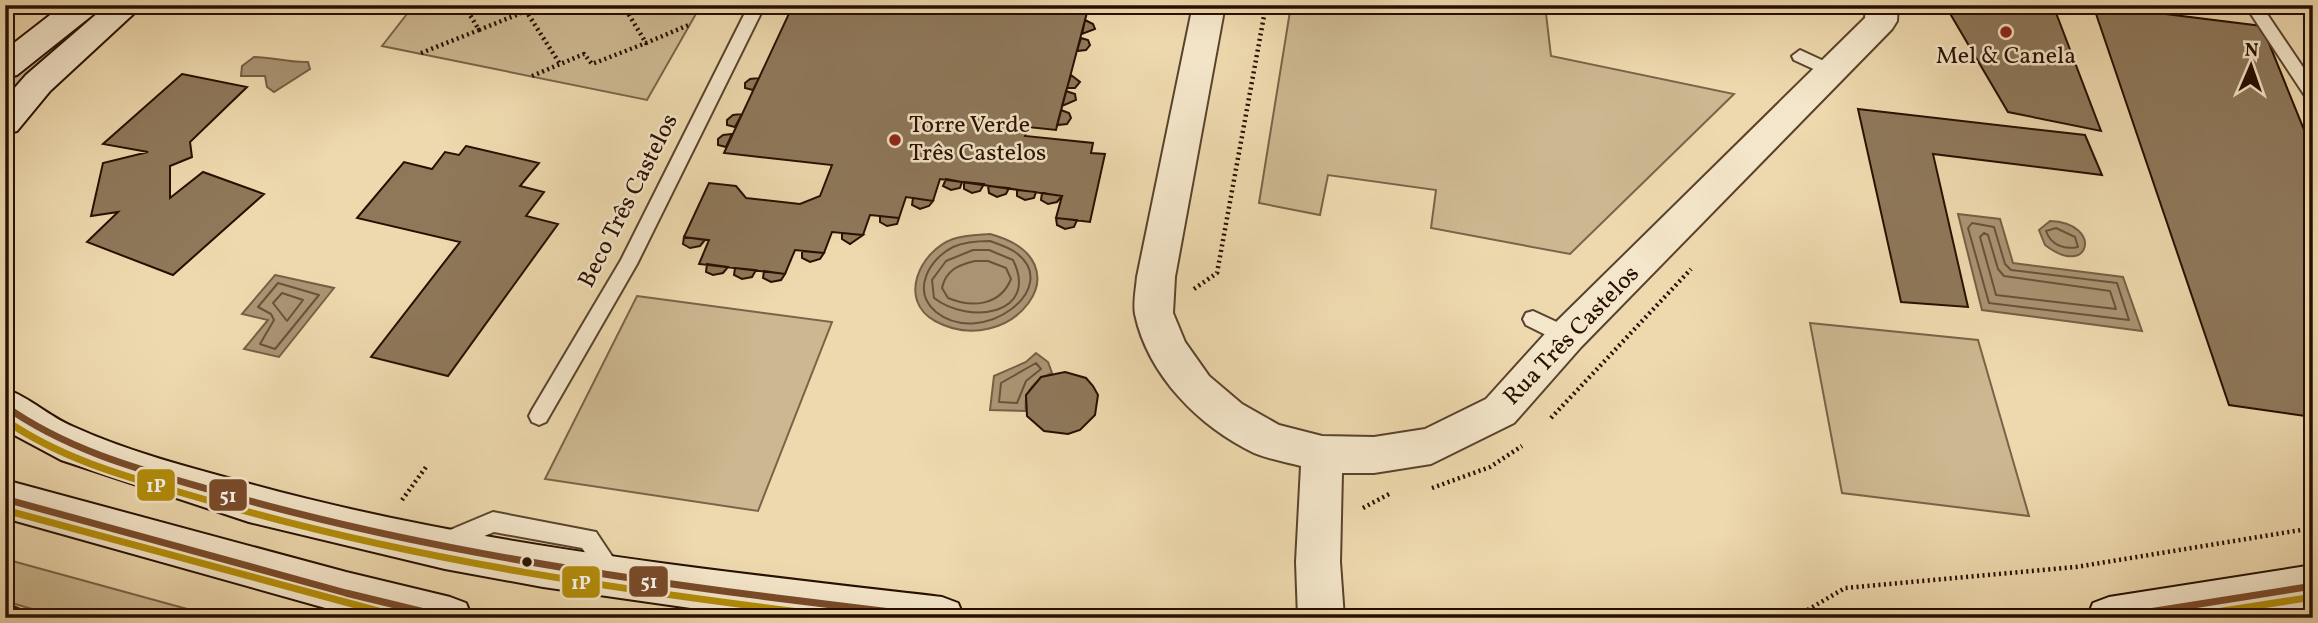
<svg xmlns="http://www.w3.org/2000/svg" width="2318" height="623" font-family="Vollkorn,serif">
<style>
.green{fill:#ccb790;stroke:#7a6348;stroke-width:2}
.water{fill:#aa9473;stroke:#765f45;stroke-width:2}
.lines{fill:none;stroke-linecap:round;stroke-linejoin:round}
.shore{stroke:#68523a;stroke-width:2}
.building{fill:#8e785a;stroke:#270f00;stroke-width:2}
.service-casing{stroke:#59422c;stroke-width:4}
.minor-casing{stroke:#59422c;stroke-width:4}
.secondary-casing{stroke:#270f00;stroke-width:4}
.path{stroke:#270f00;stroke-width:4.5;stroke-dasharray:2 3.5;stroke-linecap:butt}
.service{fill:#f4e6ca;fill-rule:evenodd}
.minor{fill:#f4e6ca;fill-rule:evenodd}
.secondary{fill:#f4e6ca;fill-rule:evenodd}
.bus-1-casing{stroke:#f4e6ca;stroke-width:12}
.bus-2-casing{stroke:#f4e6ca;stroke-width:12}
.bus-1{stroke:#7a4b2a;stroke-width:7}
.bus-2{stroke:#b48e0a;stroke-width:7}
.poi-dot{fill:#8f2418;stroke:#f4e6ca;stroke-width:2.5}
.bus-dot{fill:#270f00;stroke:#f4e6ca;stroke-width:2.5}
.labels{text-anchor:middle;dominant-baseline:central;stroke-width:5;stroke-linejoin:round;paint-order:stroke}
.poi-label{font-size:24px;fill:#270f00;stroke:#f4e6ca}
.street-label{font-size:24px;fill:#270f00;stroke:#f4e6ca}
.line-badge{stroke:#f4e6ca;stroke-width:2.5}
.badge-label{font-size:19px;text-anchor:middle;font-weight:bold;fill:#fff}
</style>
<rect width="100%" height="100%" fill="#eed9ae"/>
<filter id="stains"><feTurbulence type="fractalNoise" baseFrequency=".00286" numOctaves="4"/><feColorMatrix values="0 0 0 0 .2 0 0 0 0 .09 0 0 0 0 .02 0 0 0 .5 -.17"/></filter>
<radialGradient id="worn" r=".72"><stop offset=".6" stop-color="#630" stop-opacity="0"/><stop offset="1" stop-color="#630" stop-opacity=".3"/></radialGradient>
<path class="green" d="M102,5h10l-86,71 -21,21v-14z
M414,5h287l-54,95 -265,-54z
M1291,5h254l6,51 183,38 -164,160 -139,-26 5,-38 -108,-15 -8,40 -61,-12z
M637,296l195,26 -74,189 -213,-32z
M1810,323l168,17 51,176 -187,-23z
M5,559l215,59h-158l-57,-17z"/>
<path class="water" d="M254,57c19,0 35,6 54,5l2,7 -36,23 -7,-5 -2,-11h-24l1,-10z
M1958,214l42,5 13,44 110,14 19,54 -160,-21z
M2050,221c54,2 40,59 -5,24l-6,-15z
M990,234c101,27 20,128 -55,87 -38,-21 -15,-70 18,-82 12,-4 25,-4 37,-5z
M275,275l59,13 -55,69 -35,-8 24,-29 -26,-6z
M1036,353l12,9 4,11c-17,7 -29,18 -26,38l-36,-1 4,-34 32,-14z"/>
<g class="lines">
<path class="shore" d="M1972,223l22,4 11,37 6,6 106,13 12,37 -140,-17 -21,-75z
M2056,228l19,9 3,10c-14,3 -27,-2 -32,-16z
M1984,233l4,2 10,34 6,7 106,15 6,18 -120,-14 -16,-58z
M990,241c8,3 18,6 25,11 50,35 -33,97 -79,60 -25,-21 -7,-53 17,-65 11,-5 25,-6 37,-6z
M973,250h16l24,10c27,55 -44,65 -79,38l-2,-18 14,-19z
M975,261h13l18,7 5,11c-11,27 -39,29 -63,19l-6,-10c4,-18 16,-23 33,-27z
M278,283l41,12 -44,54 -15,-5 14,-24 -3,-6 -13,-7z
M282,293l21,7 -16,21 -14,-18z
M1036,363l5,6 -15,12 -9,22 -18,-1 2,-19z"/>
</g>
<path class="building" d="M793,5h296l-33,125 -28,-3 -3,9 68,7 -2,10 14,1 -15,68 -34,-4 6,-22 -122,-17 -7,22 -27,-4 -7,21 -29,-3 -7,20 -31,-3 -8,21 -29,-3 -10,24 -86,-10 10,-24 -25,-3 25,-54 27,3 10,12 54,6 20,-8 12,-31 -108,-12z
M1945,5h108l48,126 -93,-19z
M2093,5l169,21 51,126v265l-84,-12z
M1085,20l8,4 2,5 -13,5z
M1081,38l7,2 2,5 -4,5 -9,1z
M182,74l65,13 -57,55 2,15 -22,9v32l33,-26 61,22 -91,81 -86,-33 31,-30 -27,4 12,-53 45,-11 -45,-8z
M1071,75l9,7 -5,6h-8z
M759,78l-6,12 -8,-2v-5l5,-4z
M1066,91l9,3 1,6 -14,6z
M1858,109l227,26 17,40 -169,-21 35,153 -67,-5z
M1061,110l8,3 2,5 -4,6 -10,1z
M742,114l-7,13 -8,-2v-5l6,-5z
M732,134l-6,13 -8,-2v-6l5,-4z
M466,146l73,17 -19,23 24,6 -18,24 32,8 -110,152 -77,-19 89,-115 -103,-24 47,-56 28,7 13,-17 14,3z
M946,179l16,3 -2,6 -9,2 -8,-4z
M964,182l20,2 -4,7 -8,2 -8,-4z
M988,186l21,2 -3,6 -9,3 -8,-4z
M1017,190l19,2 -2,6 -9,2 -8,-4z
M1042,193l20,3 -5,6 -9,2 -7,-4z
M913,198l20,3 -4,5 -9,3 -8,-4z
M880,216l19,2 -2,6 -10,2 -7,-4z
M1056,218l21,2 -3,7 -9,2 -8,-4z
M842,233l21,2 -13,9 -8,-5z
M684,237l21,3 -5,6 -10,2 -7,-4z
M802,251l22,2 -4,6 -10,3 -8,-4z
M707,264l21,3 -5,6 -10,2 -7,-3z
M735,268l21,2 -4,7 -10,2 -8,-4z
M764,271l21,3 -4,6 -10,2 -8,-4z
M1065,372l21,6 7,8 5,9 -3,20 -15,15 -12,4 -24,-3 -17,-15 -1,-21 15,-18z
M6,603l35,15h-36z"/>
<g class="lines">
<g class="service-casing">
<path id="service" d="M749,5h16l-128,259 -91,158 -7,3 -7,-3 -3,-6 3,-6 89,-150z
M2245,5h16l52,77v19l-6,-2z
M1800,50l39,18 2,4 -8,6 -39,-18 -2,-4z
M1533,311l41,19 3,6 -3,6h-14l-34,-17 -3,-6 3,-6z
M493,512l103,20 28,42 -3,7 -8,3 -8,-3 -23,-33 -88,-16 -48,20 -8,-3 -3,-7 3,-7z"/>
</g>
<g class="minor-casing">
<path id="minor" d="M1193,5h32l-50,272 -2,36 12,29 24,34 33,28 37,21 43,11 52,1 51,-8 61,-30 67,-74 312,-307 1,-13h32l-1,16 -5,8 -311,318 -67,76 -83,41 -57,9h-32l-2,89 4,56h-46l-2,-56 5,-96c-16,-4 -32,-7 -47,-13 -54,-26 -106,-77 -119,-139 -2,-11 1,-25 2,-37z"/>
</g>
<g class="secondary-casing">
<path id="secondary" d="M63,5h37l-5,8 -78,62 -12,3v-28z
M107,5h36l-93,86 -33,40 -12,3v-35l21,-24z
M5,389c25,8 44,28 69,38 55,25 117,41 176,57 226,62 460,86 692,113l16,6 6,15h-203l-218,-31 -98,-18 -196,-47 -188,-62 -56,-30z
M5,480l341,92 104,25 16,6 6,15h-111l-356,-100z
M2313,565v42l-68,11h-158l6,-15 16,-6z"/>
</g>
<path class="path" d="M623,5l23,38 45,-19
M479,30l47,-19 34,53
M421,53l58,-23 -15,-25
M532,76l52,-22 8,10 54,-21
M1194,289l23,-16 49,-268
M1551,418l140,-149
M1432,488l58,-21 32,-21
M402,500l24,-33
M1363,508l26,-14
M1732,618l67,-3 46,-27 231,-21 237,-39"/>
<use href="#service" class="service"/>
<use href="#minor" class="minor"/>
<use href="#secondary" class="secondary"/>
<g class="bus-1-casing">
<path id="bus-1" d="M5,406c66,47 144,66 220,88 234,67 474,95 715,124
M5,499l341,94 103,25
M2111,618l202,-32"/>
</g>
<g class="bus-2-casing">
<path id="bus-2" d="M5,420c62,43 134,60 205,81 209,61 423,91 639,117
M5,510l399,108
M2178,618l135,-21"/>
</g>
<use href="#bus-1" class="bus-1"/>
<use href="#bus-2" class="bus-2"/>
</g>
<g class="poi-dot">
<circle cx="2006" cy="32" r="7"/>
<circle cx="895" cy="140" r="7"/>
</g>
<circle class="bus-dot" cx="527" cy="562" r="6"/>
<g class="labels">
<g class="poi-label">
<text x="2006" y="57">Mel &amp; Canela</text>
<text x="909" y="126" text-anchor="start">Torre Verde<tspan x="909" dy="28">Três Castelos</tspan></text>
</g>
<g class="street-label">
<text transform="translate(629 201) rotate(-63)">Beco Três Castelos</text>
<text transform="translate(1572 336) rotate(-46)">Rua Três Castelos</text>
</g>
</g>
<g class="line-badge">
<rect x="136" y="468" width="40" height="34" rx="7" fill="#b48e0a"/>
<rect x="208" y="478" width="40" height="34" rx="7" fill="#7a4b2a"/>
<rect x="628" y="565" width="41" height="33" rx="7" fill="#7a4b2a"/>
<rect x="561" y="565" width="40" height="34" rx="7" fill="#b48e0a"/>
</g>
<g class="badge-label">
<text x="156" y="492">1P</text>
<text x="228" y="502">51</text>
<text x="649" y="588">51</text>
<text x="581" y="589">1P</text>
</g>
<rect width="2318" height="623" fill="none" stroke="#eed9ae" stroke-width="28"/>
<rect x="7" y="7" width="2304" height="609" fill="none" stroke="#270f00" stroke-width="3.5"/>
<rect x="14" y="14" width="2290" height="595" fill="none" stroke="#270f00" stroke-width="2"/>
<g transform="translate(2251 66) rotate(2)" stroke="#f4e6ca" stroke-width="5" paint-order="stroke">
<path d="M0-5L12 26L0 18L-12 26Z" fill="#270f00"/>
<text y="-10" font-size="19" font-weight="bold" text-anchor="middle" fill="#270f00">N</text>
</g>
<rect width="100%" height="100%" filter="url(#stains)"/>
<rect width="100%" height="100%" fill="url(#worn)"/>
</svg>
